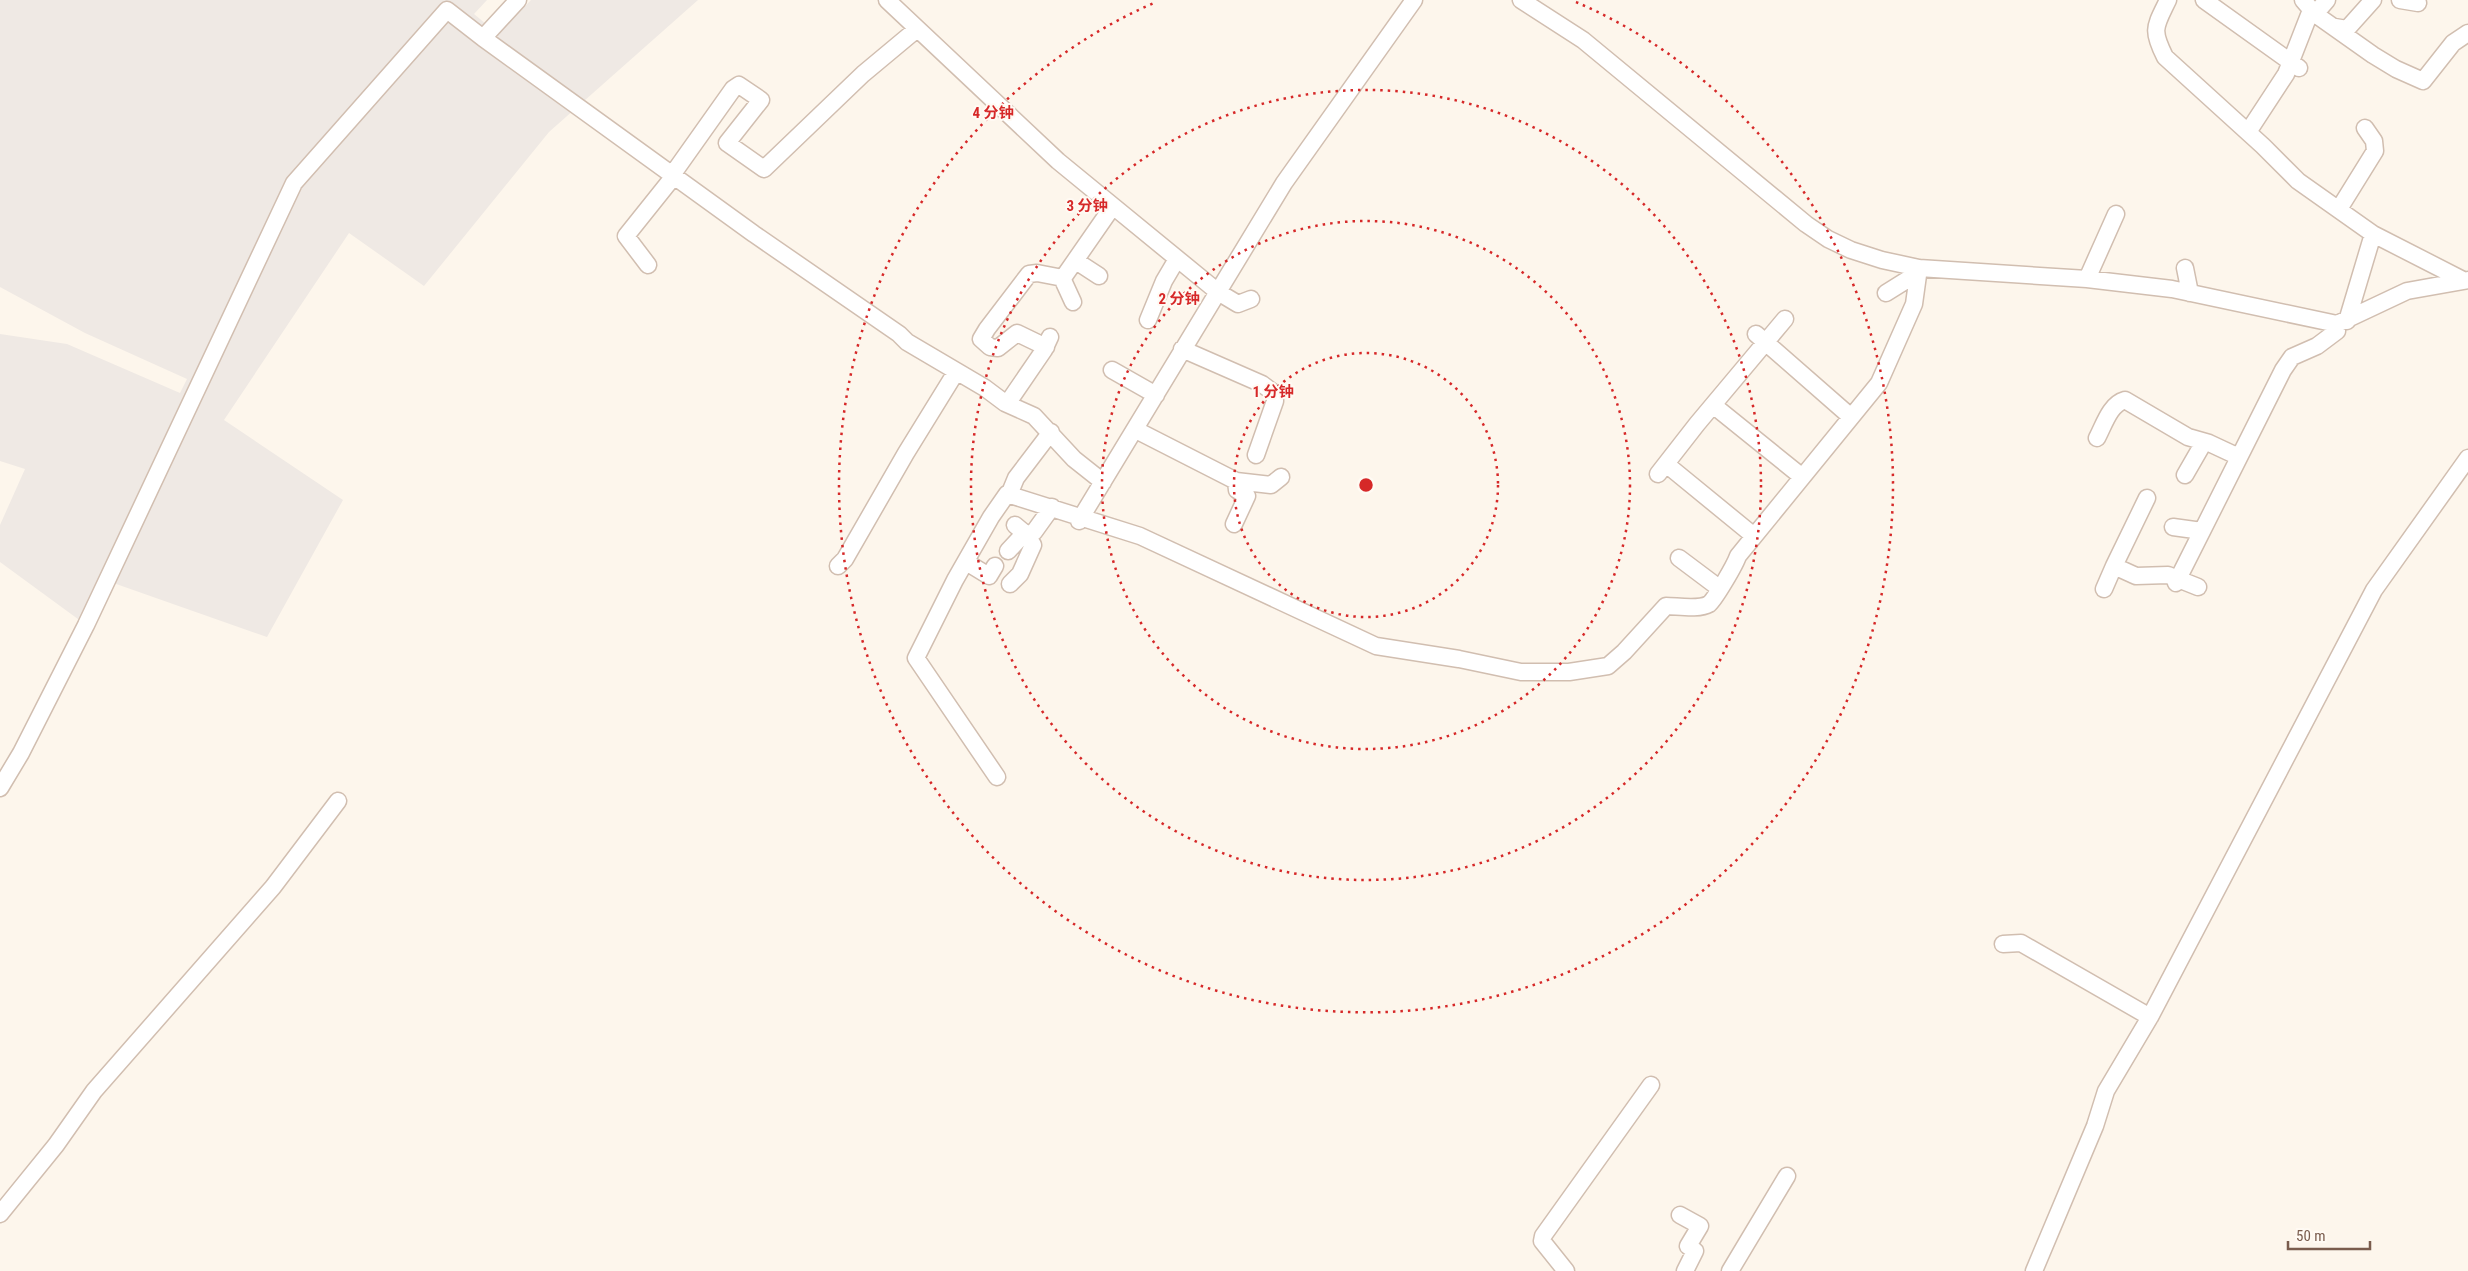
<svg xmlns="http://www.w3.org/2000/svg" width="2468" height="1271" font-family="'Roboto Condensed','Noto Sans SC',sans-serif">
<style>
.industrial{fill:#efe9e4}
.lines{fill:none;stroke-linecap:round;stroke-linejoin:round}
.minor-casing{stroke:#d1beb0;stroke-width:19}
.minor{stroke:#fff;stroke-width:16}
.ring{fill:none;stroke:#d62828;stroke-width:2.5;stroke-dasharray:2.5 5}
.centre{fill:#d62828;stroke:#fffaf3;stroke-width:2.5}
.ring-label{font-size:15px;text-anchor:middle;font-weight:bold;fill:#d62828;stroke:#fffaf3;stroke-width:4;stroke-linejoin:round;paint-order:stroke}
</style>
<rect width="100%" height="100%" fill="#fdf6ec"/>
<path class="industrial" d="M0,0h487l-13,14 24,20 33,-34h167l-149,132 -125,154 -75,-53 -125,187 119,80 -76,137 -165,-58 -20,43 -82,-60v-37l25,-56 -25,-8v-127l67,10 113,49 7,-14 -102,-46 -85,-46z"/>
<g class="lines">
<g class="minor-casing">
<path id="minor" d="M887,0l171,161 160,131 20,12 13,-5
M1521,0l62,40 223,184 22,15 23,11 31,10 37,8 168,11 85,10 165,35 70,-33 61,-11
M2168,0c-13,27 -17,29 -3,57l98,89 35,35 75,53 90,46
M2204,0l95,68
M2303,0l12,14 58,41 23,14 27,12 30,-38 15,-10
M2400,0l18,3
M2315,14l12,-14
M2335,27l12,2 26,-29
M483,38l271,196 145,100 8,8 78,46 20,15 29,13 40,43 29,23
M2248,132l38,-58 25,-64
M672,175l61,-86 6,-4 22,15 -34,43 37,26 99,-95 54,-45
M2339,209l36,-58 -1,-10 -9,-13
M1076,261l23,15
M648,265l-22,-29 48,-60
M2185,268l5,25
M1062,278l11,24
M2087,279l29,-65
M1886,293l24,-15 3,-11
M1148,320l16,-39 13,-22
M2347,321l26,-87
M1756,334l95,83
M1046,347l-29,-14 -19,15 -8,-1 -9,-8 6,-10 42,-55 8,-1 26,5 50,-72
M1182,349l80,35 12,9 1,8 -19,54
M1112,370l44,25
M1007,404l37,-54 6,-13
M1713,405l88,71
M1136,430l100,51 1,9 10,6 -13,28
M2097,438c7,-13 13,-34 28,-38l63,37 21,6 30,14
M1666,464l88,72
M1658,474l39,-50 88,-105
M2185,475l19,-33
M1236,481l35,4 10,-8
M1009,495l7,-17 35,-46
M2147,498l-33,68 22,10 32,-1 30,12
M1079,521l205,-338 130,-183
M2173,527l29,4
M1008,551l13,-14 13,-5 18,-25
M1679,558l40,30
M966,562l23,14 6,-10
M838,566l7,-7 61,-106 50,-81
M2176,583l107,-213 9,-13 25,-11 20,-15v-7
M1010,584l10,-10 13,-29 -6,-10 -12,-10
M2104,589l10,-23
M997,777l-81,-119 39,-78 36,-63 16,-23 133,42 236,110 83,13 62,13h48l39,-6 16,-14 42,-46c11,0 33,4 43,-2 6,-5 26,-39 29,-48l141,-173 35,-79 5,-36
M0,788l21,-35 65,-128 208,-442 153,-173 36,28 35,-38
M2003,944l18,-1 129,74
M0,1214l56,-69 38,-54 179,-204 65,-86
M1680,1215l20,11 -12,20 7,5 -10,20
M1566,1271l-24,-30 1,-5 108,-151
M1730,1271l57,-95
M2034,1271l61,-145 11,-35 44,-74 224,-427 94,-132"/>
</g>
<use href="#minor" class="minor"/>
</g>
<g class="ring">
<circle cx="1366" cy="485" r="132"/>
<circle cx="1366" cy="485" r="264"/>
<circle cx="1366" cy="485" r="395"/>
<path d="M1576 2A527 527 0 1 1 1156 2"/>
</g>
<circle cx="1366" cy="485" r="8" class="centre"/>
<g class="ring-label">
<text x="993" y="118">4 分钟</text>
<text x="1087" y="211">3 分钟</text>
<text x="1179" y="304">2 分钟</text>
<text x="1273" y="397">1 分钟</text>
</g>
<path d="M2288 1241v8h82v-8" fill="none" stroke="#7a5c4d" stroke-width="2.5"/>
<text x="2296" y="1241" font-size="15" fill="#7a5c4d" stroke="#fffaf3" stroke-width="4" paint-order="stroke">50 m</text>
</svg>
